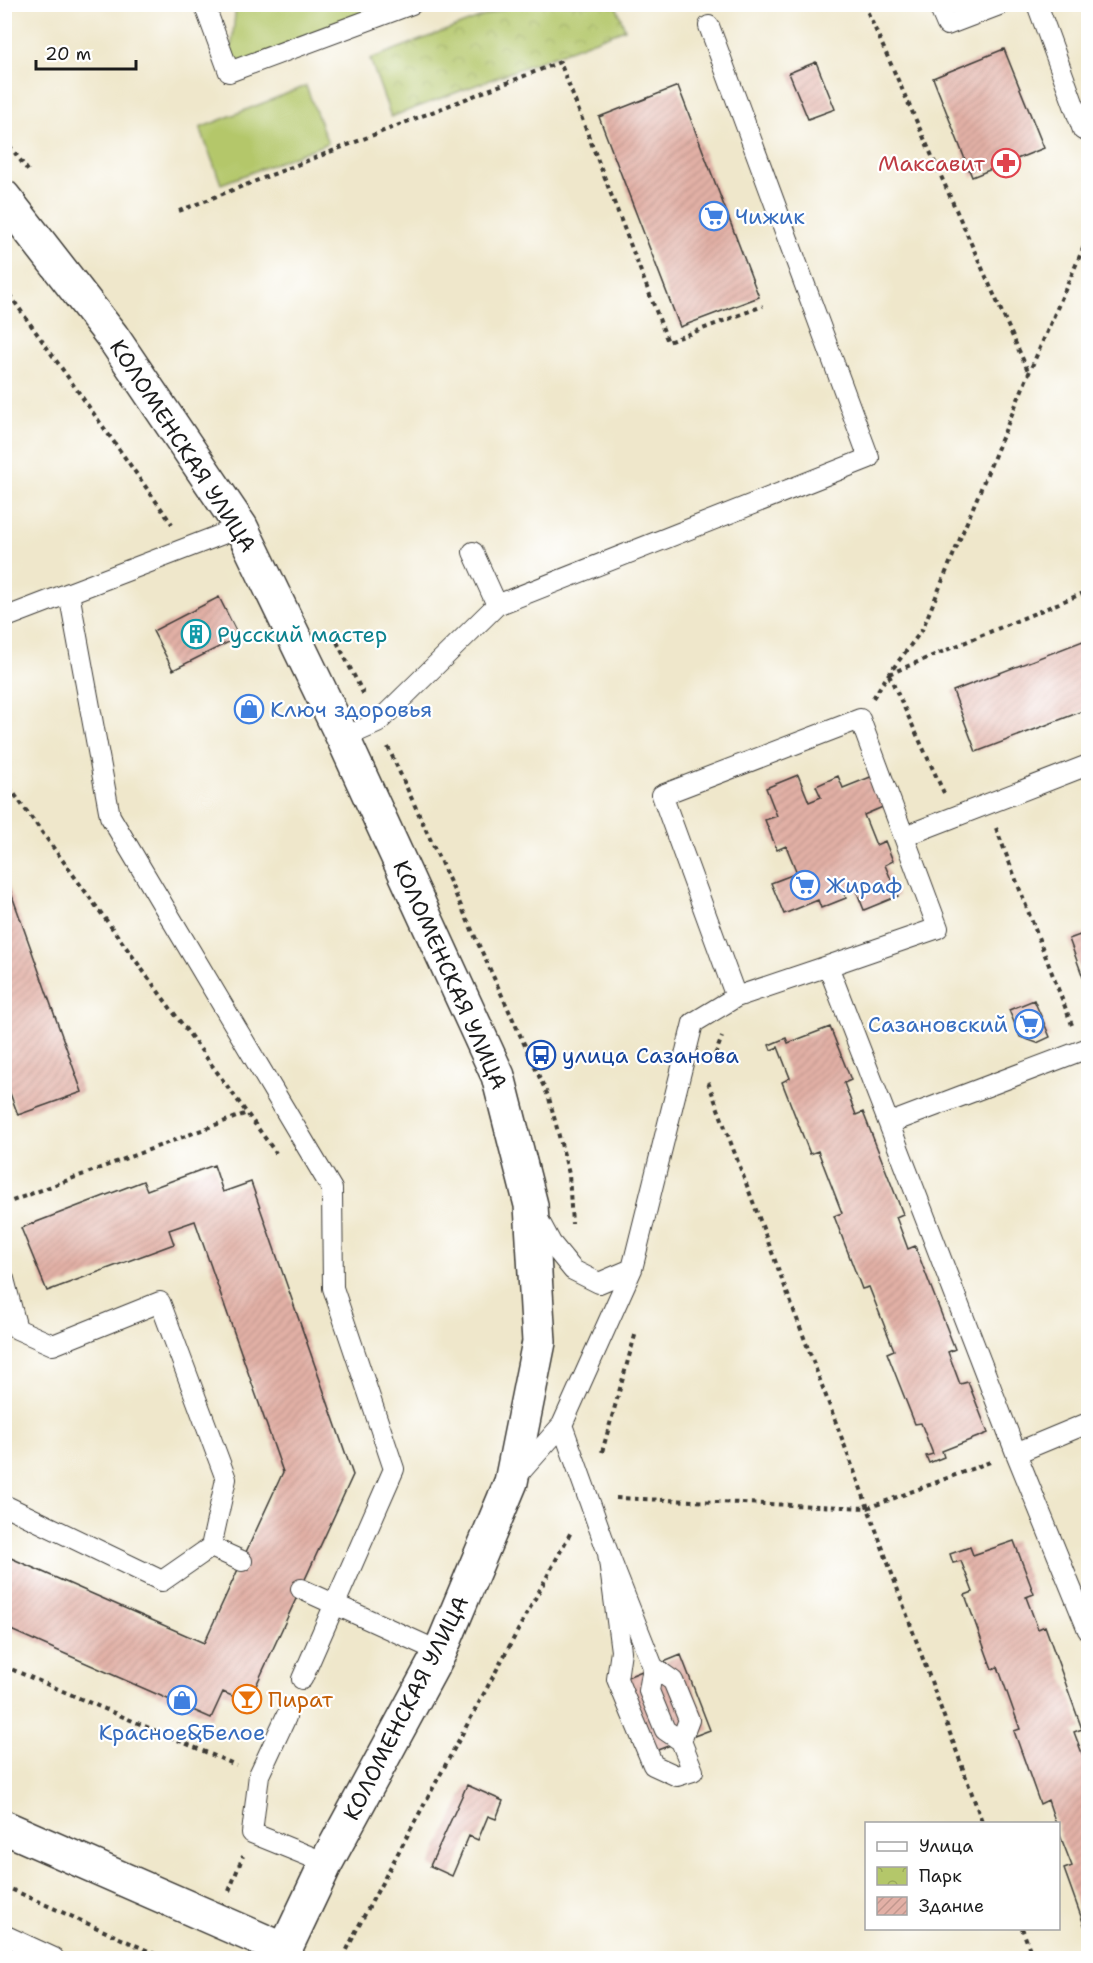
<svg xmlns="http://www.w3.org/2000/svg" width="1093" height="1963" font-family="'Shantell Sans',sans-serif">
<style>
.grass{fill:#b4c76a;stroke:#687243;stroke-width:1.5}
.park{fill:url(#park-crowns);stroke:#687243;stroke-width:1.5}
.building{fill:url(#building-hatch)}
.lines{fill:none;stroke-linecap:round;stroke-linejoin:round}
.service-casing{stroke:#3c3a36;stroke-width:22}
.tertiary-casing{stroke:#3c3a36;stroke-width:36}
.secondary-casing{stroke:#3c3a36;stroke-width:36}
.path{stroke:#3c3a36;stroke-width:4;stroke-dasharray:4.5 4.5;stroke-linecap:butt}
.service{stroke:#fff;stroke-width:20}
.tertiary{stroke:#fff;stroke-width:33}
.secondary{stroke:#fff;stroke-width:33}
.labels{text-anchor:middle;dominant-baseline:central;stroke-width:4.5;stroke-linejoin:round;paint-order:stroke}
.health-label{font-size:22px;fill:#be3a42;stroke:#fff;text-anchor:end}
.shop-label{font-size:22px;fill:#366cbe;stroke:#fff;text-anchor:start}
.street-label{font-size:22px;fill:#1c1c1c;stroke:#fff}
.culture-label{font-size:22px;fill:#0d838f;stroke:#fff;text-anchor:start}
.transit-label{font-size:22px;fill:#164399;stroke:#fff;text-anchor:start}
.food-label{font-size:22px;fill:#c56008;stroke:#fff;text-anchor:start}
</style>
<defs>
<pattern id="park-crowns" width="20" height="18" patternUnits="userSpaceOnUse" patternTransform="scale(1.5)"><rect width="20" height="18" fill="#b4c76a"/><path d="M2 6a3 3 0 1 1 6 0M12 15a3 3 0 1 1 6 0" fill="none" stroke="#9aaa5b"/></pattern>
<pattern id="building-hatch" width="6" height="6" patternUnits="userSpaceOnUse" patternTransform="scale(1.5)"><rect width="6" height="6" fill="#e2b0a6"/><path d="M-1 1l2-2M0 6l6-6M5 7l2-2" fill="none" stroke="#c1978e"/></pattern>
</defs>
<rect width="100%" height="100%" fill="#fff"/>
<filter id="ink" filterUnits="userSpaceOnUse"><feTurbulence type="fractalNoise" baseFrequency=".0167" numOctaves="2"/><feDisplacementMap in="SourceGraphic" scale="12" xChannelSelector="R" yChannelSelector="G"/><feConvolveMatrix kernelMatrix="1 2 1 2 8 2 1 2 1" color-interpolation-filters="sRGB"/></filter>
<filter id="wash" filterUnits="userSpaceOnUse"><feTurbulence type="fractalNoise" baseFrequency=".008" numOctaves="4" result="noise"/><feDisplacementMap in="SourceGraphic" scale="24" xChannelSelector="R" yChannelSelector="G"/><feGaussianBlur stdDeviation="1.35" result="paint"/><feColorMatrix in="noise" values="0 0 0 0 0 0 0 0 0 0 0 0 0 0 0 0 0 1.4 0 .05"/><feComposite in="paint" operator="in"/></filter>
<g filter="url(#wash)">
<rect width="100%" height="100%" fill="#efe7cb"/>
<path class="grass" d="M236,5h176l-183,67z
M306,86l22,57 -107,41 -21,-56z"/>
<path class="park" d="M516,4l100,1 9,24 -234,88 -21,-58z"/>
<g id="blocks">
<path class="building" d="M1004,49l40,99 -72,29 -39,-99z
M816,62l19,47 -27,10 -19,-46z
M678,86l81,211 -79,30 -81,-210z
M219,597l20,40 -66,33 -20,-39z
M1088,639v70l-112,43 -23,-61z
M798,775l11,27 12,-5 -5,-11 22,-10 5,12 30,-12 12,30 -21,9 12,30 9,-4 8,20 -8,4 13,31 -34,14 -10,-25 -12,5 4,8 -25,10 -3,-8 -34,14 -13,-31 26,-10 -11,-27 -9,4 -12,-30 12,-4 -11,-28z
M5,876l77,216 -64,23 -14,-38z
M1088,932v59l-19,-52z
M1034,1000l16,37 -13,6 -17,-6 -11,-27z
M830,1027l21,53 -7,3 12,32 7,-3 40,102 -7,3 12,32 7,-3 40,103 -7,3 12,32 8,-2 20,51 -46,18 2,6 -15,6 -3,-7 7,-2 -12,-31 -6,1 -28,-71 7,-3 -25,-63 -7,2 -28,-73 8,-3 -24,-62 -8,3 -28,-72 8,-4 -12,-31 -7,3 -2,-5 17,-7 2,5z
M214,1165l9,27 28,-10 102,293 -105,228 -25,-11 -12,26 -207,-91v-72l200,88 79,-171 -88,-251 -26,9 5,14 -127,47 -26,-63 122,-47 4,9z
M1014,1541l20,53 -8,3 12,32 7,-3 37,103 -8,3 12,32 2,-1v173l-24,-67 8,-3 -14,-36v-6h-2l-8,-24 -8,4 -26,-73 6,-2 -22,-62 -6,2 -27,-74 8,-3 -12,-31 -8,2 -3,-9 20,-7 3,8z
M681,1655l29,75 -55,21 -30,-73z
M467,1785l36,16 -7,18 -8,-3 -10,24 -9,-4 -17,40 -22,-10z"/>
</g>
</g>
<g filter="url(#ink)">
<use href="#blocks" fill-opacity="0" stroke="#3c3a36" stroke-width="1.5"/>
<g class="lines">
<g class="service-casing">
<path id="service" d="M204,4l25,68 183,-68
M938,4l9,21 55,-21
M1037,4l46,126 5,-2
M473,552l24,53
M69,593l41,223 222,373 1,99 61,181 -92,210
M4,618l237,-91
M343,738l34,-15 120,-118 372,-147 -160,-432
M905,836l183,-71
M736,997l-74,-202 198,-76 78,209 -110,38
M890,1123l198,-75
M537,1217l14,26 22,27 26,13 33,-14
M4,1279l13,50 36,16 107,-43 66,177 -15,68 31,14
M562,1425l46,128 45,114 -4,24 16,39 16,11 12,30 -16,5 -24,-11 -36,-86 4,-28 -13,-98
M1016,1453l72,-30
M515,1478l47,-53 70,-156 61,-246 43,-26 92,-31 188,487 72,177
M4,1505l158,76 49,-34
M301,1589l139,63
M653,1667l20,14 16,39 -8,21
M286,1717l-27,58 -7,58 74,30
M4,1935l50,23"/>
</g>
<g class="tertiary-casing">
<path id="tertiary" d="M4,1827l281,123"/>
</g>
<g class="secondary-casing">
<path id="secondary" d="M4,197l108,139 129,191 102,211 155,338 33,129 8,137 -28,140 -71,170 -114,211 -45,95"/>
</g>
<path class="path" d="M864,4l165,369
M4,138l25,34
M179,211l381,-149 108,280 95,-36
M4,287l168,237
M337,642l28,55
M889,674l199,-83
M889,675l55,118
M873,698l15,-23 34,-45 107,-257 59,-136
M388,747l161,351 20,76 3,50
M4,780l272,373
M996,828l76,197
M715,1055l7,-18
M708,1082l160,426 115,316
M4,1204l243,-91
M602,1452l34,-120
M616,1498l252,10 122,-46
M4,1666l232,99
M4,1886l160,72
M229,1891l14,-35
M1022,1928l11,30
M343,1958l13,-27 216,-401"/>
<use href="#service" class="service"/>
<use href="#tertiary" class="tertiary"/>
<use href="#secondary" class="secondary"/>
</g>
</g>
<defs>
<g id="pharmacy-ring" transform="scale(1.5)"><circle r="9.5" fill="#fff" stroke="#e0444e" stroke-width="1.5"/><path d="M-2-6h4v4h4v4h-4v4h-4v-4h-4v-4h4Z" fill="#e0444e"/></g>
<g id="supermarket-ring" transform="scale(1.5)"><circle r="9.5" fill="#fff" stroke="#3f7fe0" stroke-width="1.5"/><path d="M-6-5.5h2.5l.6 2H6L4.5 2H-2.5L-4.4-4H-6ZM-1.5 3.2a1.3 1.3 0 1 0 .1 0ZM3 3.2a1.3 1.3 0 1 0 .1 0Z" fill="#3f7fe0"/></g>
<g id="building-ring" transform="scale(1.5)"><circle r="9.5" fill="#fff" stroke="#0f9aa8" stroke-width="1.5"/><path d="M-4-6H4V6H1V3H-1V6H-4ZM-2.5-4.3h1.7v1.8h-1.7ZM.8-4.3h1.7v1.8H.8ZM-2.5-1h1.7V.8h-1.7ZM.8-1h1.7V.8H.8Z" fill="#0f9aa8"/></g>
<g id="shop-ring" transform="scale(1.5)"><circle r="9.5" fill="#fff" stroke="#3f7fe0" stroke-width="1.5"/><path d="M-5-2.5h2.3a2.7 3.5 0 0 1 5.4 0H5L5.5 6h-11ZM-1.5-2.5h3a1.5 2.3 0 0 0-3 0Z" fill="#3f7fe0"/></g>
<g id="bus-ring" transform="scale(1.5)"><circle r="9.5" fill="#fff" stroke="#1a4fb4" stroke-width="1.5"/><path d="M-5-6H5V4H4V6H2V4H-2V6H-4V4H-5ZM-3.5-4V0h7V-4ZM-3.5 1.2v1.5H-2V1.2ZM2 1.2v1.5H3.5V1.2Z" fill="#1a4fb4"/></g>
<g id="bar-ring" transform="scale(1.5)"><circle r="9.5" fill="#fff" stroke="#e8710a" stroke-width="1.5"/><path d="M-6-5H6L.8 .8V4.5H3.5V6h-7V4.5H-.8V.8Z" fill="#e8710a"/></g>
</defs>
<g fill-rule="evenodd">
<use href="#pharmacy-ring" x="1006" y="163"/>
<use href="#supermarket-ring" x="714" y="216"/>
<use href="#building-ring" x="196" y="634"/>
<use href="#shop-ring" x="249" y="709"/>
<use href="#supermarket-ring" x="805" y="885"/>
<use href="#supermarket-ring" x="1029" y="1024"/>
<use href="#bus-ring" x="541" y="1055"/>
<use href="#bar-ring" x="247" y="1699"/>
<use href="#shop-ring" x="182" y="1700"/>
</g>
<g class="labels">
<g class="health-label">
<text x="985" y="163">Максавит</text>
</g>
<g class="shop-label">
<text x="735" y="216">Чижик</text>
<text x="270" y="709">Ключ здоровья</text>
<text x="826" y="885">Жираф</text>
<text x="1008" y="1024" text-anchor="end">Сазановский</text>
<text x="182" y="1732" text-anchor="middle">Красное&amp;Белое</text>
</g>
<g class="street-label">
<text transform="translate(183 446) rotate(57)">КОЛОМЕНСКАЯ УЛИЦА</text>
<text transform="translate(450 975) rotate(66)">КОЛОМЕНСКАЯ УЛИЦА</text>
<text transform="translate(406 1708) rotate(-63)">КОЛОМЕНСКАЯ УЛИЦА</text>
</g>
<g class="culture-label">
<text x="217" y="634">Русский мастер</text>
</g>
<g class="transit-label">
<text x="562" y="1055">улица Сазанова</text>
</g>
<g class="food-label">
<text x="268" y="1699">Пират</text>
</g>
</g>
<rect width="1093" height="1963" fill="none" stroke="#fff" stroke-width="24"/>
<rect x="865" y="1822" width="195" height="108" fill="#ffffff" stroke="#a4a4a4" stroke-width="1.5"/>
<rect x="877" y="1842" width="30" height="9" fill="#ffffff" stroke="#a4a4a4" stroke-width="1.5"/>
<text x="919" y="1852" font-size="18" fill="#1c1c1c">Улица</text>
<rect x="877" y="1867" width="30" height="18" fill="url(#park-crowns)" stroke="#a4a4a4" stroke-width="1.5"/>
<text x="919" y="1882" font-size="18" fill="#1c1c1c">Парк</text>
<rect x="877" y="1897" width="30" height="18" fill="url(#building-hatch)" stroke="#a4a4a4" stroke-width="1.5"/>
<text x="919" y="1912" font-size="18" fill="#1c1c1c">Здание</text>
<path d="M36 60v9h100v-9" fill="none" stroke="#1c1c1c" stroke-width="3"/>
<text x="45" y="60" font-size="18" fill="#1c1c1c" stroke="#ffffff" stroke-width="4.5" paint-order="stroke">20 m</text>
</svg>
